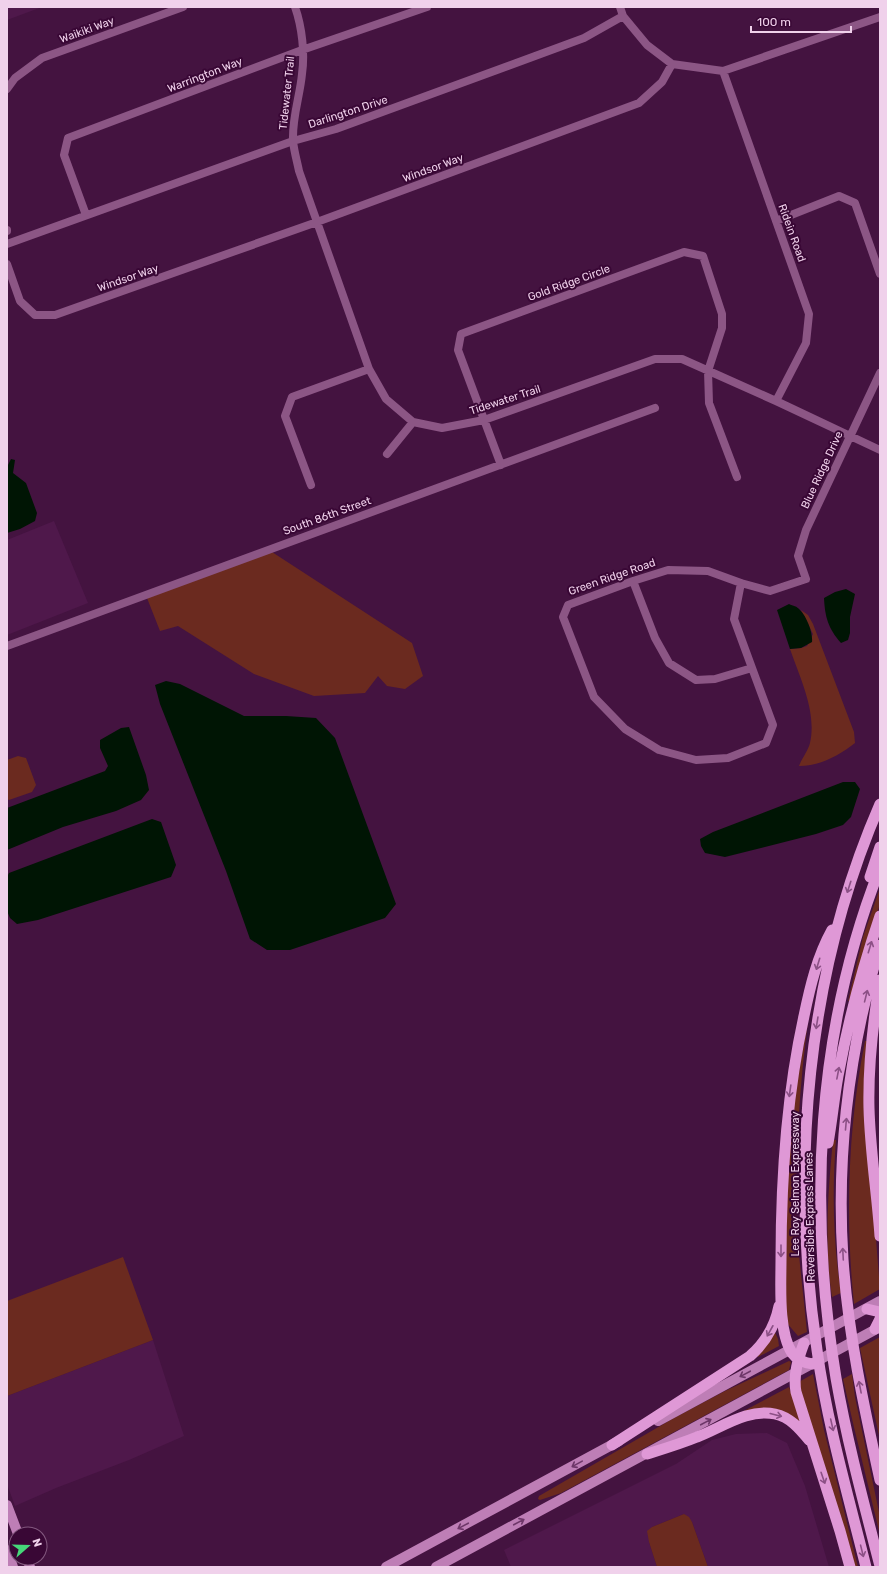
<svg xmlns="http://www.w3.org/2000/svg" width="887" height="1574" font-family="Rubik,sans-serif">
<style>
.built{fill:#4f184b}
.green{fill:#6b2a1f}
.water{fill:#001504}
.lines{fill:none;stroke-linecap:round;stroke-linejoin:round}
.minor{stroke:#8c5685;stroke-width:8}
.major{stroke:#be7eb6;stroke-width:10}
.highway{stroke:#df98d6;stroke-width:11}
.oneway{stroke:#8c5086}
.oneway2{stroke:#6e3769}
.labels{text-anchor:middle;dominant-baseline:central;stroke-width:4;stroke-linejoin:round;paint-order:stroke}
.street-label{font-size:11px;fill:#f0d1eb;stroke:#390735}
</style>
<rect width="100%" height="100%" fill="#441340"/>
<path class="built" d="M7,7h35l-35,13z
M54,521l34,82 -81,32v-95z
M153,1340l31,96 -55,24 -73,28 -41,18 -8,-22v-88z
M767,1433l20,10 18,43 24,81h-121l-16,-45 -8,-8 -32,13 -3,15 8,25h-146l-7,-17 172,-86 36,-24 24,-6z"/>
<path class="green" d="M272,552l140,91 11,33 -18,13 -18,-3 -9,-10 -13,17 -51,3 -60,-22 -76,-48 -18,5 -13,-33z
M801,610l7,5 5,9 41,108 1,11c-15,12 -35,23 -56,23 3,-8 9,-15 11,-23 7,-31 -10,-65 -20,-94l11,-1 6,-2 6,-12z
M18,756l8,2 10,27 -4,7 -23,8 -2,-1v-39z
M880,888v16l-31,97h-1l15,-64z
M808,1021c-8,61 -12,122 -12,184 1,42 7,85 11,127l-9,4 -12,-14 -2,-141 3,-42z
M865,1041h4l1,123 10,125 -26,15c-9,-87 -6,-178 11,-263z
M833,1140h3c-4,51 -3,102 5,153l-9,4c-8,-51 -4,-106 1,-157z
M123,1257l30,83 -146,56v-95z
M774,1330l4,9 1,7 -21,11 -2,-3z
M880,1337v103l-20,-92z
M789,1361l2,1 -2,8 -228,123 -21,7 -2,-1 1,-3 135,-78 51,-27z
M813,1374l11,56 34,137h-5l-56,-184z
M852,1374l3,23 25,120v18l-27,-112 -10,-44z
M789,1387l14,36 -7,-3 -60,-5z
M684,1514l5,3 3,5 16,45h-51l-8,-25 -2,-11 5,-4z"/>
<path class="water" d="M11,459l4,1 -2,13 13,10 11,30 -2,8 -15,8 -13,4v-66z
M846,589l9,5 -5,23v16l-2,7 -7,3c-13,-15 -16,-26 -17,-45l11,-6z
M789,604c4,2 8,2 11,6 7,7 13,23 12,32l-11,6 -11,1 -13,-39z
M166,681l14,3 64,32h42l30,2 19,20 61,166 -11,14 -95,32h-23l-17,-11 -24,-68 -66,-167 -5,-19z
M129,727l17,48 3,15 -8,10 -25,11 -53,16 -56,23v-42l98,-37 3,-5 -8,-18v-8l21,-12z
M843,782h12l5,7 -9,28 -8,8 -27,9 -91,23 -20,-4 -4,-7 -1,-7 13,-7z
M152,819l9,3 15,43 -5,12 -133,43 -21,4 -7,-6 -3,-7v-34l2,-4z"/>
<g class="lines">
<path class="minor" d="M295,7c7,20 10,46 7,67 -2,22 -10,43 -9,67 1,10 4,20 6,30l70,198 17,30 27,23 29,6 42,-8 171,-61h27l94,42 104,49
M620,7l3,9 24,29 25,19 51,7 157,-54
M723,71l86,243 -3,29 -30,58
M7,89l8,-11 27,-20 141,-51
M86,215l-22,-60 4,-17 234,-88 125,-43
M776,221l63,-25 16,7 25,71
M7,230v1
M7,244l286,-103 43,-12 248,-91 39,-22
M7,264l13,37 15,14h20l262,-93 322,-119 23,-21 10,-18
M387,454l26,-32
M501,465l-43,-115 3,-16 223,-82 19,4 19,58v14l-14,43 1,32 28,74
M311,485l-26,-69 7,-19 77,-28
M633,581l22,57 14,25 27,17 19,-1 37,-11
M741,583l-7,36 39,106 -7,18 -38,15 -32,2 -37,-10 -34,-21 -31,-32 -31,-80 5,-12 65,-24 35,-11 40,1 33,12 29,8 36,-12 -8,-23 8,-26 74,-157
M7,646l648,-238"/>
<path class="major" d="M658,1421l222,-120
M7,1505l11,29
M7,1550l6,17
M27,1558l3,9
M386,1567l233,-126
M436,1567l444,-240"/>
<path class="highway" d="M880,868c-64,162 -72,340 -44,510 11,63 28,126 44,188
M870,877l10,-30
M880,945c-30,101 -44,208 -37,314 5,75 21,148 37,221
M880,980c-7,42 -12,85 -11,128 1,42 8,85 11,128
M828,1143c4,-22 6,-45 10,-67 10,-54 24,-107 42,-160
M867,1309l13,3
M875,1329l5,-10
M804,1343c-6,16 -11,32 -8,49l44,139 10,36
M813,1364c-8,-1 -16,-4 -21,-11 -14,-22 -11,-67 -11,-93 0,-82 5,-163 23,-244 6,-29 13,-59 28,-86
M612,1445l138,-89c15,-13 25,-30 29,-50
M647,1454c16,-5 33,-10 50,-17 24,-9 51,-29 78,-23 15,3 25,15 34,26
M866,1567c-18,-72 -39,-144 -49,-217 -27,-182 -11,-376 63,-546"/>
</g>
<defs><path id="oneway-shaft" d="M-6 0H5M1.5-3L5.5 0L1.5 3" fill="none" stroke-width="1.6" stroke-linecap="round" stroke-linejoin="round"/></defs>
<g class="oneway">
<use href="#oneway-shaft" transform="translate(849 887) rotate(108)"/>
<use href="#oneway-shaft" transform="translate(870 947) rotate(-73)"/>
<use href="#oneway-shaft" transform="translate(818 964) rotate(107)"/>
<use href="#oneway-shaft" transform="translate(866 996) rotate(-76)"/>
<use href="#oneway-shaft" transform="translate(817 1023) rotate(99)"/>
<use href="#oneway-shaft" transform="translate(838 1073) rotate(-79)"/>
<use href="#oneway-shaft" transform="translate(790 1091) rotate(98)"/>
<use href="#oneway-shaft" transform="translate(846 1124) rotate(-85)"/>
<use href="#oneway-shaft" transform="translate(781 1251) rotate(90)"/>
<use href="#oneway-shaft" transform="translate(843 1254) rotate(-93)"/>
<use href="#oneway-shaft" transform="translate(770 1331) rotate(119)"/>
<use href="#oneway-shaft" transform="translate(860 1387) rotate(-101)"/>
<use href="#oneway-shaft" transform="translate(776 1415) rotate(14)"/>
<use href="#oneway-shaft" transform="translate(832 1425) rotate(77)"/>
<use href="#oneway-shaft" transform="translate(823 1478) rotate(71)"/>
<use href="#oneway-shaft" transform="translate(862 1551) rotate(76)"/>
</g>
<g class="oneway2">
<use href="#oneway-shaft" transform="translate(745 1374) rotate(152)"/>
<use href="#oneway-shaft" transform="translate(706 1422) rotate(-28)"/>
<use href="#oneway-shaft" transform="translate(577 1464) rotate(151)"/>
<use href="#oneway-shaft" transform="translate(519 1522) rotate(-28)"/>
<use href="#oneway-shaft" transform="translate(463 1526) rotate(152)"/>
</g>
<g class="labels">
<g class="street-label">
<text transform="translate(87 30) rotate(-20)">Waikiki Way</text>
<text transform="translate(205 75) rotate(-21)">Warrington Way</text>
<text transform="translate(287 93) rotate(-84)">Tidewater Trail</text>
<text transform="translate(348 112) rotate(-18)">Darlington Drive</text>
<text transform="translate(433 168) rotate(-20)">Windsor Way</text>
<text transform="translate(792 233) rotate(70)">Ridein Road</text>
<text transform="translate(128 278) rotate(-19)">Windsor Way</text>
<text transform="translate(569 283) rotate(-20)">Gold Ridge Circle</text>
<text transform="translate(505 400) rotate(-18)">Tidewater Trail</text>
<text transform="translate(822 470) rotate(-65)">Blue Ridge Drive</text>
<text transform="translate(327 516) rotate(-20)">South 86th Street</text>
<text transform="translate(612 577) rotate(-19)">Green Ridge Road</text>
<text transform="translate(795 1184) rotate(-90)">Lee Roy Selmon Expressway</text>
<text transform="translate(810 1217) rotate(-91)">Reversible Express Lanes</text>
</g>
</g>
<rect width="887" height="1574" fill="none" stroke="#f0d1eb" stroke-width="16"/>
<g transform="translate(28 1546) rotate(70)"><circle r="19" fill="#390735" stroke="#82587e"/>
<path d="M0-3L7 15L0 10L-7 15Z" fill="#46d77a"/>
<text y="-6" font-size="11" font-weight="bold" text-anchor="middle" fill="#f0d1eb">N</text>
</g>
<path d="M751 26v6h100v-6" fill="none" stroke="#f0d1eb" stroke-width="2"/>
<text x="757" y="26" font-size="12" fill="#f0d1eb" stroke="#390735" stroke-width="3" paint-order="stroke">100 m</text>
</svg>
